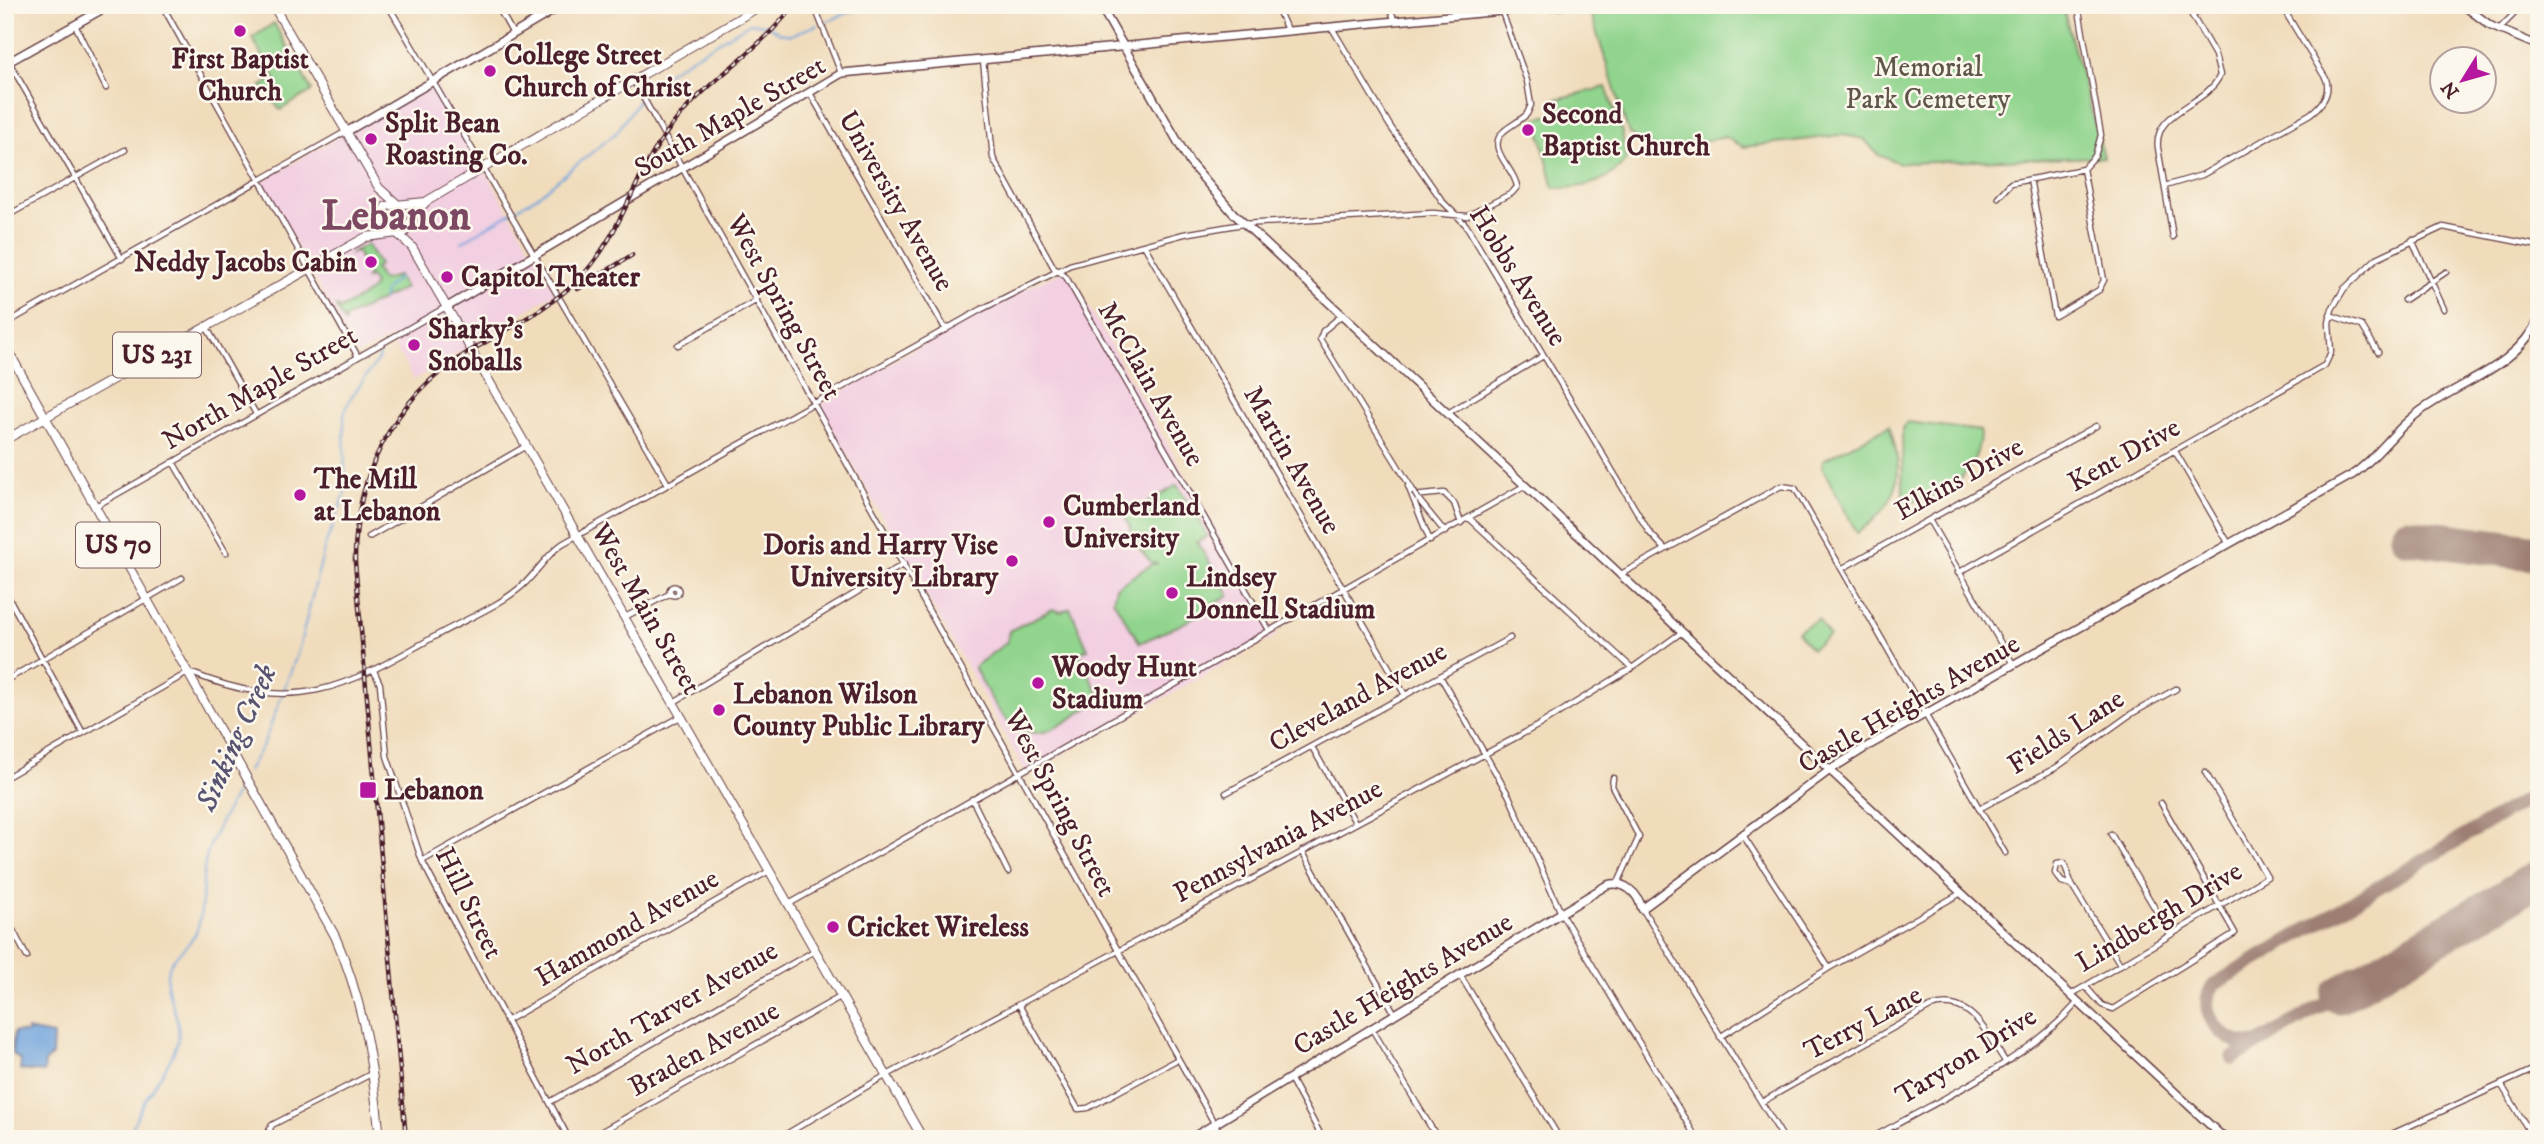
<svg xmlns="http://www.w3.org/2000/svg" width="2544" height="1144" font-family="'IM FELL DW Pica',serif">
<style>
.built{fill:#f2cfe1}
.green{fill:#90d48d;stroke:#6d7a5c;stroke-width:2}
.water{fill:#6ea2db;stroke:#5c6083;stroke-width:2}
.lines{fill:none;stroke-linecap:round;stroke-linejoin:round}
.stream{stroke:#6ea2db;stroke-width:2}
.taxiway{stroke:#9d7e73;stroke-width:14}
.runway{stroke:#9d7e73;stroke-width:37}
.street-casing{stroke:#633b41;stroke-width:7}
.secondary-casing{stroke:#633b41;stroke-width:10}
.primary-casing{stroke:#633b41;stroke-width:10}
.street{stroke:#fff;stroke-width:4.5}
.secondary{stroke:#fff;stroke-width:7}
.primary{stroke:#fff;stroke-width:8}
.rail-casing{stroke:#4a1f2b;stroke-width:4.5}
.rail{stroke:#fbf7ec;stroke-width:2;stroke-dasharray:5;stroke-linecap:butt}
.street-bridge-casing{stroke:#633b41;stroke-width:7;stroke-linecap:butt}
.street-bridge{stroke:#fff;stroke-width:4.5}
.poi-dot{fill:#b5179e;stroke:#fbf7ec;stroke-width:2.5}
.labels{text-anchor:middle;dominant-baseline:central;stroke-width:5;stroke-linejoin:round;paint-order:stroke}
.shield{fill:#fbf7ec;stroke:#7f6065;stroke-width:2}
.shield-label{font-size:26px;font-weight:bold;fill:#4a1f2b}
.poi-label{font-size:28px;font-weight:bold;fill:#4a1f2b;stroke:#fbf7ec;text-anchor:start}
.park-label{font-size:28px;fill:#5f5548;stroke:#fbf7ec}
.street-label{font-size:28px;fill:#4a1f2b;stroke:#fbf7ec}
.water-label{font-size:30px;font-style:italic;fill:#585371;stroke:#fbf7ec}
.town-label{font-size:42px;font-weight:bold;fill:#7c4862;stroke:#fbf7ec}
</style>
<rect width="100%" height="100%" fill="#fbf7ec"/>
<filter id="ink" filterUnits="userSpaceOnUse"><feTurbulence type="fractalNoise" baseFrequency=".0143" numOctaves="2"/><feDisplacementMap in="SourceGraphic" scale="14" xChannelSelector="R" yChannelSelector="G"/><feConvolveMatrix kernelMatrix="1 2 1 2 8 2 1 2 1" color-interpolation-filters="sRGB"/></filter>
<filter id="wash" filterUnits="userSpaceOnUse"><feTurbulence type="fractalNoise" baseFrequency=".00686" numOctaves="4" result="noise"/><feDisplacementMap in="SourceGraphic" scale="28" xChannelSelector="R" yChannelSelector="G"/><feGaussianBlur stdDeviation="1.57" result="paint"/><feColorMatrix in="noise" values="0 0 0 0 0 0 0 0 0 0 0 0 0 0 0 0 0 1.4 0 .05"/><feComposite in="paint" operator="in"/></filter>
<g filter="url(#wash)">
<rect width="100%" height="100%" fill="#f0dcbb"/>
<path class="built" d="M433,81l123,211 -142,88 -24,-42 -33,17 -96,-173z
M1067,269l210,366 -250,139 -206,-366 2,-5 159,-94z"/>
<path class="green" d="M1588,5h474l42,152 -204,6 -22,-8 -14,-16 -21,-4 -99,12 -19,-10 -66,13 -30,-16z
M274,23l38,68 -32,19 -18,-24 13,-8 -23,-40z
M1606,87l16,45 4,28c-17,23 -44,29 -72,28l-18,-70 22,-4 -5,-14z
M386 219a10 10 0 1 1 20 0a10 10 0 1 1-20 0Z
M367,244l12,21 -4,4 7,11 16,-4 7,12 -60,30v6l-9,-17 5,2 29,-18 4,-6 -4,-8 -4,2 2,-5 -11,-22 -8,2z
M1907,422l73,9c0,43 -37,70 -77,71l-1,-74z
M1889,426c17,49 12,76 -32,107l-35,-66 1,-7z
M1177,485l31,51 -11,6 32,53 -47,29 -42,19 -27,-43 3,-13 36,-23h6l-6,-1 -13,-15 -14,-32z
M1070,608l18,41 -9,4 22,46c-15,9 -42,30 -57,33 -39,8 -55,-39 -70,-65l33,-25 2,-11 44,-22 8,3z
M1818,619l11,17 -18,13 -14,-17z"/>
<path class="water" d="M27,1030l26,5 -1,20 -7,7 -1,10 -24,-2 1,-9 -9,-8 2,-21 13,1z"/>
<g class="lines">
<path class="stream" d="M826,22l41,-17
M462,242l76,-46 79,-64 29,-43 27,-20 77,-46 17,2 13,8 11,2 26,-10
M383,299l3,-10 12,-11
M247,772l17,-29 34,-91 27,-106 20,-52 -1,-80 6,-15 29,-41 2,-11
M130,1139c7,-40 37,-63 47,-96 7,-23 -12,-44 -10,-68 2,-21 26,-28 31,-48 6,-20 3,-43 7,-64 6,-29 24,-56 38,-83"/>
<path class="taxiway" d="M2258,1043c-31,8 -67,-33 -43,-59l324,-192
M2233,1058l106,-63"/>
<path class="runway" d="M2408,536l131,17
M2339,995l200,-117"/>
</g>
</g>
<g filter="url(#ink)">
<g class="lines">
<g class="street-casing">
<path id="street" d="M162,5l195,350
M388,5l280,479
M497,5l16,29
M814,5l27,68
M1276,5l12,27
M1388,5l7,15
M2078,5l23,130 -6,21 -12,13
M277,11l10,-6
M2193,15l16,-10
M75,25l31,63
M1332,28l58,98 53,76 23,23 183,307 16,17
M2499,29l24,-24
M983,60l10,98 61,110 12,9 203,353
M9,62l113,197
M635,83l588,1056
M810,93l136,237
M2030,179l25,137 44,-26 5,-10 -21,-111
M2165,186l37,-11 108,-61c12,-9 21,-20 16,-35l-45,-74
M1998,197l13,-14 72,-14
M5,217l120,-67
M2173,237l-15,-89c-5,-38 49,-42 62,-73l-5,-20 -29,-50
M2412,240l32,69
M1144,245l261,450
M2404,300l42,-28
M2330,315l32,11 16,26
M1341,316l-18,15 -3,8 94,153
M5,324l340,-192
M207,328l49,86
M678,345l79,-45
M1448,413l95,-57
M2175,451l54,93
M173,462l53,91
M1408,486l22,55
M1412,496l32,-3 10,10 7,20
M1418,499l27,33
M96,506l350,-199
M1469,518l163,150
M1929,520l84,144
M369,537l157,-91
M1843,568l253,-142
M1958,573l367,-208 6,-13 -2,-29 3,-14 12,-20 33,-31 66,-31 96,19
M1621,574l160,-88 14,2 210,365
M669.5 591a4.5 4.5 0 1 1 9 0a4.5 4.5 0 1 1-9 0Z
M5,591l78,142
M625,617l46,-24
M374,671l6,13 7,72 35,105 147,278
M1440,676l69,120 52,117 136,226
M5,681l177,-103
M674,702l230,-138
M1312,747l43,75
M5,778l184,-106c109,44 155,16 250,-38 27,-15 60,-28 83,-48 15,-13 23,-30 40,-42l420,-235 88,-44 114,-31 59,-10 190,-11 34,3 45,-23 5,-6c-1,-18 -33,-38 -13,-56 7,-6 16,-10 23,-17l4,-9 -4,-24 -25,-69
M1613,778l-1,8 27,51 -21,46
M1226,793l284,-155
M972,799l36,73
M1979,809l78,-42 74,-53 45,-25
M2111,834l59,100
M1743,835l86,133
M1302,851l93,163
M422,861l258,-144
M2072,885l-10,-3 -7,-9 2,-9 7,-1 8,22 48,79
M789,904l735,-418
M1643,910l141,229
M5,915l22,42
M1460,975l100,164
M2085,986l17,19 11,4 122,-76 -74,-130
M2072,994l195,-117 -62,-105
M1019,1005l59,104 10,-1 90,-49
M506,1021l263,-150
M1372,1029l66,110
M1720,1037l109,-69 132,-75
M1290,1078l33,61
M2501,1084l33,55
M550,1102l264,-151
M1762,1102l168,-95c41,-13 55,25 75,54
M265,1139l7,-14 101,-52
M588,1139l252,-142
M778,1139l98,-58 663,-356 93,-57 50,-36
M1870,1139c68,-39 156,-77 208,-137
M2381,1139l158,-72"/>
</g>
<g class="secondary-casing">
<path id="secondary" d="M1100,5l90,158 43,50 992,926
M2463,5l28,21 48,20
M5,64l105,-59
M346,132l217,-127
M447,307l395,-234 723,-68
M1190,1139l417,-254c17,-5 31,8 35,24l188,-139 38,-24 484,-271c24,-16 39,-41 62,-59 41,-34 103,-46 125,-99"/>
</g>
<g class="primary-casing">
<path id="primary" d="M273,5l106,183 17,15
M388,233l-8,-14 6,-13 39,-4
M399,235l13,12 45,78 466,814
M5,345l330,591c29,66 38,131 45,203
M5,440l361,-203 39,-5 11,-20 11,-11 335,-196"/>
</g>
<use href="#street" class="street"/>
<use href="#secondary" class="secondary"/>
<use href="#primary" class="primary"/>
<g class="rail-casing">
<path id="rail" d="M578,289l54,-34
M406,1139l-51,-577c-1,-85 38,-164 112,-209 39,-24 81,-43 114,-76 41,-43 53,-103 89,-149 35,-47 89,-76 124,-123"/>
</g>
<use href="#rail" class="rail"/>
<g class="street-bridge-casing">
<path id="street-bridge" d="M1414,492l4,7"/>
</g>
<use href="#street-bridge" class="street-bridge"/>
</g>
</g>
<g class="poi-dot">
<circle cx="240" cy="31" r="7"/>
<circle cx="490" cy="71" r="7"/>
<circle cx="1528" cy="130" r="7"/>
<circle cx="371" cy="139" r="7"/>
<circle cx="371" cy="262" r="7"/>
<circle cx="447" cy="277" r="7"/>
<circle cx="414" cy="345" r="7"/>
<circle cx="300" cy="495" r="7"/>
<circle cx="1049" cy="522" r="7"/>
<circle cx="1012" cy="561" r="7"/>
<circle cx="1172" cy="593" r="7"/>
<circle cx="1038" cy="683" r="7"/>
<circle cx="719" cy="710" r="7"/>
<rect x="359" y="781" width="18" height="18" rx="3.5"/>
<circle cx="833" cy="927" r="7"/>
</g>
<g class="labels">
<g class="shield">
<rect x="113" y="332.5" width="88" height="45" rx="5"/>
<rect x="76" y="522.5" width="84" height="45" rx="5"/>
</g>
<g class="shield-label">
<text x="157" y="355">US 231</text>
<text x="118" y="545">US 70</text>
</g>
<g class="poi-label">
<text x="504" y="55">College Street<tspan x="504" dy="32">Church of Christ</tspan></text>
<text x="240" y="59" text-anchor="middle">First Baptist<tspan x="240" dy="32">Church</tspan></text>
<text x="1542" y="114">Second<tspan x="1542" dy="32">Baptist Church</tspan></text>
<text x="385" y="123">Split Bean<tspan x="385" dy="32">Roasting Co.</tspan></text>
<text x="357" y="262" text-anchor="end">Neddy Jacobs Cabin</text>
<text x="461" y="277">Capitol Theater</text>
<text x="428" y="329">Sharky's<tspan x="428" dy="32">Snoballs</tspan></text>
<text x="314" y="479">The Mill<tspan x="314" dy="32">at Lebanon</tspan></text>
<text x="1063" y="506">Cumberland<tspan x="1063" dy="32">University</tspan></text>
<text x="998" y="545" text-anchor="end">Doris and Harry Vise<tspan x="998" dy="32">University Library</tspan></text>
<text x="1186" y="577">Lindsey<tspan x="1186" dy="32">Donnell Stadium</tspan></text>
<text x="1052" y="667">Woody Hunt<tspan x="1052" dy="32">Stadium</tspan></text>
<text x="733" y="694">Lebanon Wilson<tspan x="733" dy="32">County Public Library</tspan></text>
<text x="384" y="790">Lebanon</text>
<text x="847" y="927">Cricket Wireless</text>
</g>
<g class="park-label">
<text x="1928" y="67">Memorial<tspan x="1928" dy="32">Park Cemetery</tspan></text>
</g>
<g class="street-label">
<text transform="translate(730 117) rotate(-30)">South Maple Street</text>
<text transform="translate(896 201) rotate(60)">University Avenue</text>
<text transform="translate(1518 276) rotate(58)">Hobbs Avenue</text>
<text transform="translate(784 307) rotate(61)">West Spring Street</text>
<text transform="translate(1151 384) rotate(60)">McClain Avenue</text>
<text transform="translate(260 388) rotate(-30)">North Maple Street</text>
<text transform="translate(2124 455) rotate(-29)">Kent Drive</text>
<text transform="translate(1292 460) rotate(60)">Martin Avenue</text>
<text transform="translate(1959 479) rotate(-29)">Elkins Drive</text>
<text transform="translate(646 609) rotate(60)">West Main Street</text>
<text transform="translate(1358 697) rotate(-29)">Cleveland Avenue</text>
<text transform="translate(1909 704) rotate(-30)">Castle Heights Avenue</text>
<text transform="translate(2066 732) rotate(-33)">Fields Lane</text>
<text transform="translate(1060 803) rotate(62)">West Spring Street</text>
<text transform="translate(1278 841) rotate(-28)">Pennsylvania Avenue</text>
<text transform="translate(469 903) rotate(64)">Hill Street</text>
<text transform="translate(2159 917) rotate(-31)">Lindbergh Drive</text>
<text transform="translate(627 928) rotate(-30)">Hammond Avenue</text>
<text transform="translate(1403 984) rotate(-31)">Castle Heights Avenue</text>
<text transform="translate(672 1008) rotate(-30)">North Tarver Avenue</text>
<text transform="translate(1863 1023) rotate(-28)">Terry Lane</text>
<text transform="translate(704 1049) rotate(-29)">Braden Avenue</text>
<text transform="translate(1966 1056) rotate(-32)">Taryton Drive</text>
</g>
<g class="water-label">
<text transform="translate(237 738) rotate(-66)">Sinking Creek</text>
</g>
<g class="town-label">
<text x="396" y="217">Lebanon</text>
</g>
</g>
<rect width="2544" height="1144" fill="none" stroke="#fbf7ec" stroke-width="28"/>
<g transform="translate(2463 80) rotate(233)"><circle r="33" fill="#fbf7ec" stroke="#b4a19f" stroke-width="2"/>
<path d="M0-5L12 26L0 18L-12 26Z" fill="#b5179e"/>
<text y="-10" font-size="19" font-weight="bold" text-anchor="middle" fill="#4a1f2b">N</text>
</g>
</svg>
